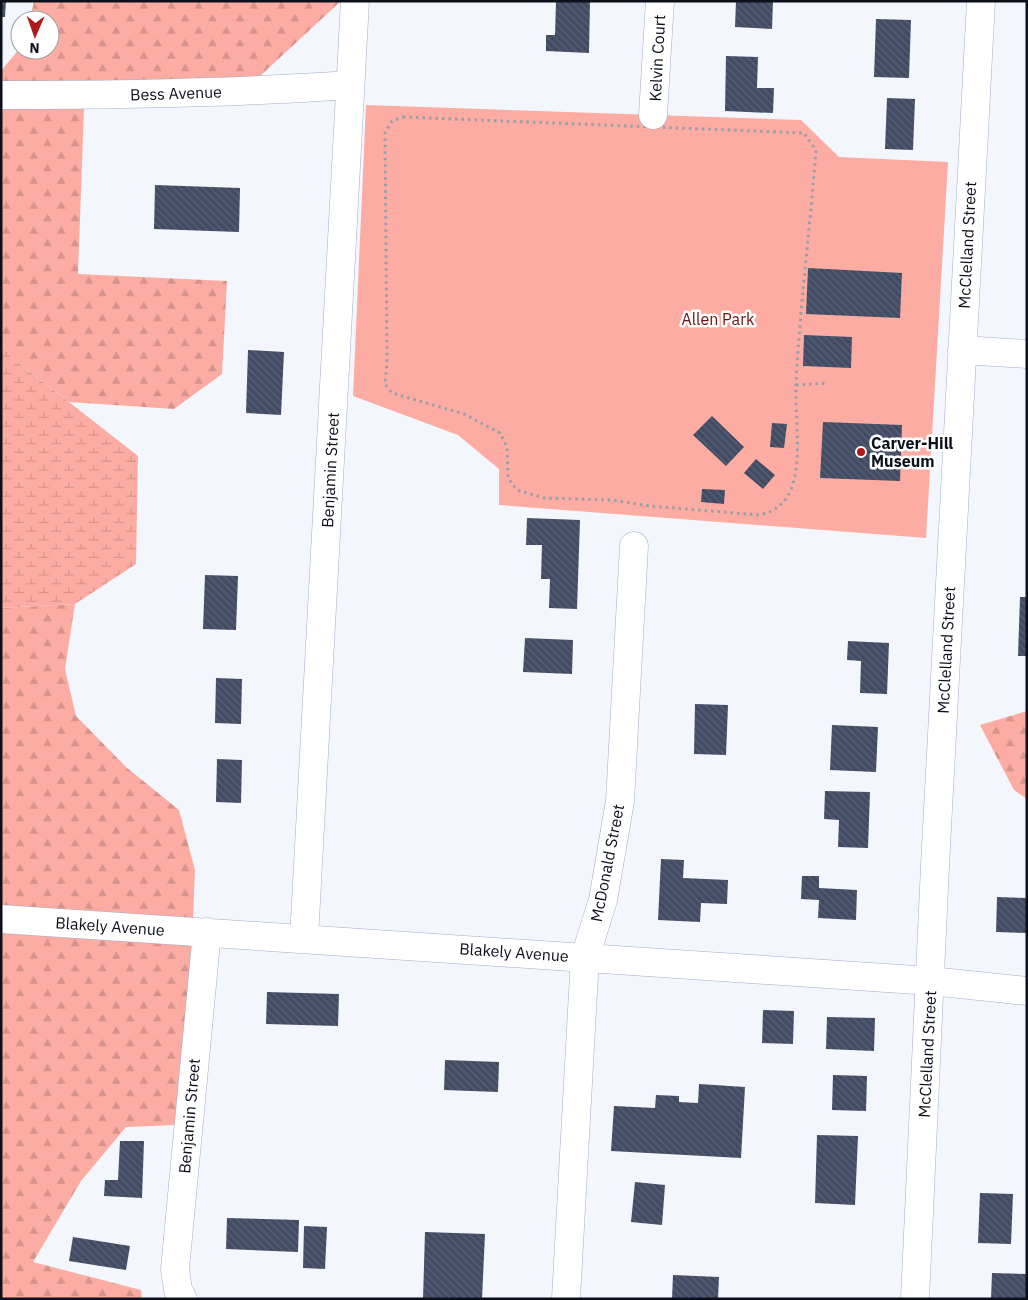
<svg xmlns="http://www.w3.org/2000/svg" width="1028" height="1300" font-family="'IBM Plex Sans',sans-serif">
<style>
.forest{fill:url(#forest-firs)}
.wetland{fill:url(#wetland-marsh)}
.park{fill:#fcaca2}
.building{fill:url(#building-back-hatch)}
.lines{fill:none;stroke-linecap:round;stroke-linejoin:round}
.minor-casing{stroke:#a2aec9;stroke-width:29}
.path{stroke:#9a9ea5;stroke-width:3;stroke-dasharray:2.5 4;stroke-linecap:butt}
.minor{stroke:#fff;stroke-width:28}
.poi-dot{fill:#ac1a1c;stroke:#fff;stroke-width:2}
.labels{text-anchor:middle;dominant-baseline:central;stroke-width:5;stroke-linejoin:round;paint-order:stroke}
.street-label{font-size:16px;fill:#0c101a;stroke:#fff}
.park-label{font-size:16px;fill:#6c1010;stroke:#fff}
.poi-label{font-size:16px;font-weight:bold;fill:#0c101a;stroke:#fff;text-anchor:start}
</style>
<defs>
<pattern id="forest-firs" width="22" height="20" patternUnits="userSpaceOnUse" patternTransform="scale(1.25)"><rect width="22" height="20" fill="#fcaca2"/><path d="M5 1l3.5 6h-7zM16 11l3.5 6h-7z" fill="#d7938b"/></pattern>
<pattern id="wetland-marsh" width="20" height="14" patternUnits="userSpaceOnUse" patternTransform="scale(1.25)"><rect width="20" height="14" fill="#fcaca2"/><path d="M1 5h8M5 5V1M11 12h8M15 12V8" fill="none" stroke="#d7938b"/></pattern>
<pattern id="building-back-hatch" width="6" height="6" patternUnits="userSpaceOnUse" patternTransform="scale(1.25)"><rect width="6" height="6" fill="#414b63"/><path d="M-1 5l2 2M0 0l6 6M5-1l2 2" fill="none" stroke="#586174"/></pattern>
</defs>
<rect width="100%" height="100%" fill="#f3f6fc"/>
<path class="forest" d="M34,1h307l-82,76 -173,5h-85v-11l19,-23v2h30v-30h-20z
M1,108h83l-6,166 149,7 -5,93 -48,35 -105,-7 -59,-46 -9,-17z
M75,604l-10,65 11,47 50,51 53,43 16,60 -2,48 -192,-12v-298z
M1027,711v88l-13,-9 -34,-65z
M1,932l191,13 -16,180 -50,2 -45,54 -48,81 108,28 1,9h-141z"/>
<path class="wetland" d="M1,339l9,17 128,100 -2,108 -61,40 -74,4z"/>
<path class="park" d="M366,105l435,15 38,37 109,5 -22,376 -427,-33v-36l-41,-34 -105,-39z"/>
<path class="building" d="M1,1h5l-1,16h-4z
M556,1h34l-1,52 -43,-2v-16h9z
M736,1h37l-1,28 -37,-2z
M876,19l35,1 -2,58 -35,-1z
M726,56l32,1 -1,31h17l-1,25 -48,-2z
M887,98l28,1 -2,51 -28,-1z
M155,185l85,3 -1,44 -85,-3z
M808,268l94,5 -2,45 -94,-4z
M804,335l48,2 -1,31 -48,-2z
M248,350l36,2 -3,63 -35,-2z
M712,416l32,31 -18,19 -33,-31z
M823,422l79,3 -2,56 -80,-3z
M772,423l15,1 -3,24 -14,-1z
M756,459l19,16 -12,14 -19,-16z
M702,489l23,1 -1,14 -23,-2z
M527,518l53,2 -3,89 -28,-1 1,-29h-9l1,-34h-16z
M205,575l33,1 -2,54 -33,-1z
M1020,597h7v59h-9z
M525,638l48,2 -1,34 -49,-2z
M848,641l41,2 -2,51 -27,-1 1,-32 -14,-1z
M216,678l26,1 -1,45 -26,-1z
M695,704l33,1 -2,50 -32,-1z
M832,725l46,2 -2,45 -46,-2z
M217,759l25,1 -1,43 -25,-1z
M825,791l45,1 -2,56 -30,-1 1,-27 -15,-1z
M661,859l23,1 -1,18 45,2 -1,24 -26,-1 -1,19 -42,-2z
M802,876h17v12l38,2 -1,30 -38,-2 1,-18 -18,-1z
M997,897l30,1v35l-31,-1z
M267,992l72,2 -1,32 -72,-2z
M763,1010l31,1 -1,33 -31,-1z
M827,1017l48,1 -1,33 -48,-2z
M445,1060l54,2 -1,30 -54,-2z
M833,1075l34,1 -1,35 -34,-1z
M699,1084l46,3 -4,71 -130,-7 3,-45 41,2 1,-13 23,1v6l19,1z
M817,1135l41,1 -3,69 -40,-2z
M120,1141h24l-2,57 -38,-2 1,-16h13z
M635,1182l30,3 -3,40 -31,-3z
M980,1193l33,1 -2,50 -33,-1z
M227,1218l72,2 -1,32 -72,-3z
M304,1226l23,1 -2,42 -22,-1z
M425,1232l60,2 -3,65h-59z
M73,1237l57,9 -4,24 -57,-9z
M992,1273l35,1v25h-36z
M673,1275l46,2 -1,22h-46z"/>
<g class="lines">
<g class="minor-casing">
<path id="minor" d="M1,95c117,0 233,-2 349,-10
M653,115l7,-114
M962,350l65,4
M1,919l930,62 96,10
M304,938l51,-937
M183,1299l-5,-9 -3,-21 32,-337
M566,1299l19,-342 18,-57 17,-99 14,-255
M915,1299l20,-433 46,-865"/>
</g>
<path class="path" d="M403,117l401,16 12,17c-6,78 -16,156 -20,235 -1,32 6,70 -4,102 -6,16 -17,25 -33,28l-109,-9 -38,-6 -68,-2 -27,-8 -9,-12 -1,-31 -7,-14 -36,-19 -72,-21 -7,-9 2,-21 -2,-230 7,-12z
M796,385l32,-2"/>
<use href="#minor" class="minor"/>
</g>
<circle class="poi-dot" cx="861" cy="452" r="5"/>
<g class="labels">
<g class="street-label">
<text transform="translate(657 58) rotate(-87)">Kelvin Court</text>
<text transform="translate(176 93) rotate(-2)">Bess Avenue</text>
<text transform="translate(967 245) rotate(-87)">McClelland Street</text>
<text transform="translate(330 470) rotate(-87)">Benjamin Street</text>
<text transform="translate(946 650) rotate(-87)">McClelland Street</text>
<text transform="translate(607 863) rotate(-79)">McDonald Street</text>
<text transform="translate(110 926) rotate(4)">Blakely Avenue</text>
<text transform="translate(514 952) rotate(4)">Blakely Avenue</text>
<text transform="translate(927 1054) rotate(-87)">McClelland Street</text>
<text transform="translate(189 1116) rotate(-85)">Benjamin Street</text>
</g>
<g class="park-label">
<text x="718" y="319">Allen Park</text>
</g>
<g class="poi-label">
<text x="871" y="443">Carver-Hill<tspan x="871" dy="18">Museum</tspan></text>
</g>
</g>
<rect width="1028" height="1300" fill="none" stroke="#0c101a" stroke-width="5"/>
<g transform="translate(35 35) rotate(182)"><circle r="24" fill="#ffffff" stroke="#9e9fa3"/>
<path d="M0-4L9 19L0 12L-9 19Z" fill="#ac1a1c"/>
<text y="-8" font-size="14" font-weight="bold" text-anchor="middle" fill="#0c101a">N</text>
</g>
</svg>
